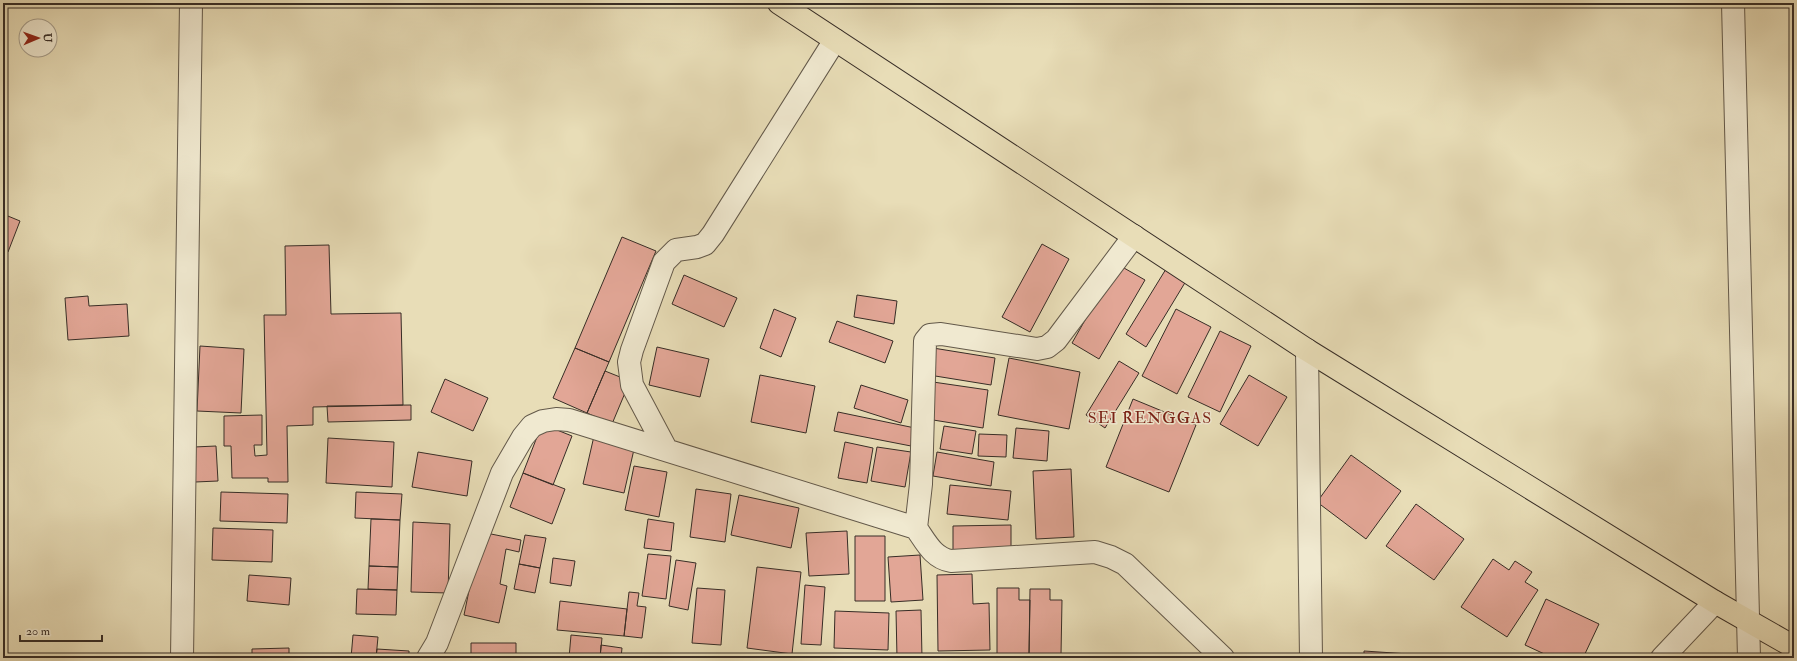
<svg xmlns="http://www.w3.org/2000/svg" width="1797" height="661" font-family="'IM FELL Double Pica',serif">
<style>
.building{fill:#e2a696;stroke:#372d26}
.lines{fill:none;stroke-linecap:round;stroke-linejoin:round}
.street-casing{stroke:#63594a;stroke-width:24}
.primary-casing{stroke:#372d26;stroke-width:24}
.street{stroke:#f0e9d0;stroke-width:22}
.primary{stroke:#e8ddb7;stroke-width:22}
.labels{text-anchor:middle;dominant-baseline:central;stroke-width:3;stroke-linejoin:round;paint-order:stroke}
.quarter-label{font-size:16px;letter-spacing:1px;fill:#7a1f14;stroke:#f0e9d0}
</style>
<rect width="100%" height="100%" fill="#e8ddb7"/>
<filter id="stains"><feTurbulence type="fractalNoise" baseFrequency=".005" numOctaves="4"/><feColorMatrix values="0 0 0 0 .2 0 0 0 0 .09 0 0 0 0 .02 0 0 0 .5 -.17"/></filter>
<radialGradient id="worn" r=".72"><stop offset=".6" stop-color="#630" stop-opacity="0"/><stop offset="1" stop-color="#630" stop-opacity=".3"/></radialGradient>
<path class="building" d="M3,214l17,7 -12,31 -5,-2z
M622,237l34,14 -47,111 -34,-14z
M1042,244l27,15 -39,73 -28,-15z
M329,245l2,69 70,-1 2,92 -90,2v18l-26,1 1,56h-20v-4h-36l-1,-32h-7v-30l38,-1v30h-8l1,11 12,-1 -3,-140h22l-1,-69z
M1117,264l28,16 -46,79 -27,-16z
M1166,269l20,12 -40,66 -20,-13z
M684,275l53,23 -13,29 -52,-23z
M857,295l40,6 -3,23 -40,-7z
M88,296l1,10 38,-2 2,32 -61,4 -3,-42z
M774,309l22,9 -15,39 -21,-9z
M1176,309l35,18 -34,67 -35,-18z
M837,321l56,20 -8,22 -56,-21z
M1220,331l31,15 -31,66 -32,-15z
M200,346l44,3 -3,64 -44,-2z
M657,347l52,12 -9,38 -51,-12z
M575,348l34,14 -22,51 -34,-15z
M933,348l62,10 -4,27 -62,-10z
M1009,358l71,14 -11,57 -71,-14z
M1119,361l20,12 -34,55 -19,-13z
M605,371l25,10 -18,43 -25,-11z
M760,375l55,11 -9,47 -55,-11z
M1249,375l38,22 -29,49 -38,-22z
M445,379l43,19 -15,33 -42,-19z
M933,382l55,8 -5,38 -56,-9z
M861,385l47,15 -7,23 -47,-15z
M1133,399l63,26 -27,67 -63,-25z
M411,405v15l-83,2 -1,-16z
M838,412l77,16 -4,18 -77,-15z
M542,424l30,12 -19,49 -30,-12z
M944,426l32,5 -4,23 -32,-5z
M1016,428l33,3 -2,30 -34,-3z
M979,434l28,1 -1,22 -28,-1z
M594,436l41,9 -11,48 -41,-9z
M328,438l66,4 -2,45 -66,-4z
M845,442l28,6 -6,35 -29,-5z
M216,446l2,35 -23,1 -1,-35z
M877,447l34,5 -6,35 -34,-6z
M418,452l54,9 -5,35 -55,-9z
M937,452l57,10 -3,24 -58,-10z
M1351,455l50,36 -35,48 -49,-37z
M634,466l33,6 -8,45 -34,-7z
M1071,469l3,68 -38,2 -3,-68z
M523,473l42,16 -13,35 -42,-17z
M950,485l61,6 -3,29 -61,-6z
M696,489l35,5 -6,48 -35,-5z
M221,492l67,2 -1,29 -67,-2z
M356,492l46,2 -2,26 -45,-2z
M739,495l60,13 -8,40 -60,-13z
M1416,504l48,35 -30,41 -48,-34z
M371,519l29,1 -2,47 -29,-1z
M648,519l26,4 -3,28 -27,-3z
M413,522l37,2 -2,69 -37,-1z
M1011,525v29h-58v-28z
M213,528l60,2 -1,32 -60,-2z
M847,531l2,43 -40,2 -3,-43z
M481,532l40,8 -2,12 -13,-3 -6,35 7,2 -8,37 -35,-8z
M525,535l21,3 -6,30 -21,-4z
M855,536h30v65h-30z
M648,554l23,2 -5,43 -24,-3z
M920,555l3,45 -32,2 -3,-45z
M553,558l22,3 -4,25 -21,-3z
M1493,559l16,11 6,-9 17,11 -7,10 13,8 -31,47 -46,-30z
M676,560l20,3 -8,47 -19,-4z
M519,564l21,4 -5,25 -21,-4z
M369,566l29,1 -1,23 -29,-1z
M757,567l44,5 -9,82 -45,-6z
M972,574l1,30 16,-1 1,47 -52,1 -1,-76z
M249,575l42,3 -2,27 -42,-4z
M805,585l20,2 -4,58 -20,-1z
M697,588l28,2 -4,55 -29,-2z
M997,588h22v12h11l-1,55h-32z
M357,589l40,1 -1,25 -40,-1z
M1030,589h20v11h12l-1,55h-32z
M629,592l10,1 -2,13 9,1 -4,31 -18,-2z
M1546,599l53,25 -16,34h-30l-28,-13z
M560,601l67,8 -3,27 -67,-6z
M921,610l1,48h-25l-1,-47z
M835,611l54,2 -1,37 -54,-2z
M353,635l25,2 -2,21h-25z
M571,635l31,3 -2,20h-31z
M471,643h45v15h-45z
M601,645l21,3 -1,10h-21z
M289,648v10h-37v-9z
M377,649l32,2v7h-33z
M1364,651l45,3v4h-45z"/>
<g class="lines">
<g class="street-casing">
<path id="street" d="M1733,3l16,655
M1307,350l4,308
M666,449l-34,-64 -3,-23 3,-12 32,-88 12,-12 21,-3 8,-3 8,-10 122,-194
M916,528l5,-44 4,-143 5,-6 11,-1 96,15 10,-2 9,-7 78,-104
M182,658l9,-655
M428,658l9,-15 65,-170 21,-36 9,-11 11,-5 13,-2 13,1 347,108c10,14 17,30 35,33l144,-9 16,5 14,7 98,94
M1662,658l53,-56"/>
</g>
<g class="primary-casing">
<path id="primary" d="M779,3l528,347 408,252 79,45"/>
</g>
<use href="#street" class="street"/>
<use href="#primary" class="primary"/>
</g>
<g class="labels">
<g class="quarter-label">
<text x="1150" y="418">SEI RENGGAS</text>
</g>
</g>
<rect width="1797" height="661" fill="none" stroke="#e8ddb7" stroke-width="16"/>
<rect x="4" y="4" width="1789" height="653" fill="none" stroke="#372d26" stroke-width="2"/>
<rect x="8" y="8" width="1781" height="645" fill="none" stroke="#372d26"/>
<g transform="translate(38 38) rotate(88)"><circle r="19" fill="#f0e9d0" stroke="#a69e8c"/>
<path d="M0-3L7 15L0 10L-7 15Z" fill="#8f2418"/>
<text y="-6" font-size="11" font-weight="bold" text-anchor="middle" fill="#372d26">U</text>
</g>
<path d="M20 635v6h82v-6" fill="none" stroke="#372d26" stroke-width="2"/>
<text x="26" y="635" font-size="12" fill="#372d26" stroke="#f0e9d0" stroke-width="3" paint-order="stroke">20 m</text>
<rect width="100%" height="100%" filter="url(#stains)"/>
<rect width="100%" height="100%" fill="url(#worn)"/>
</svg>
